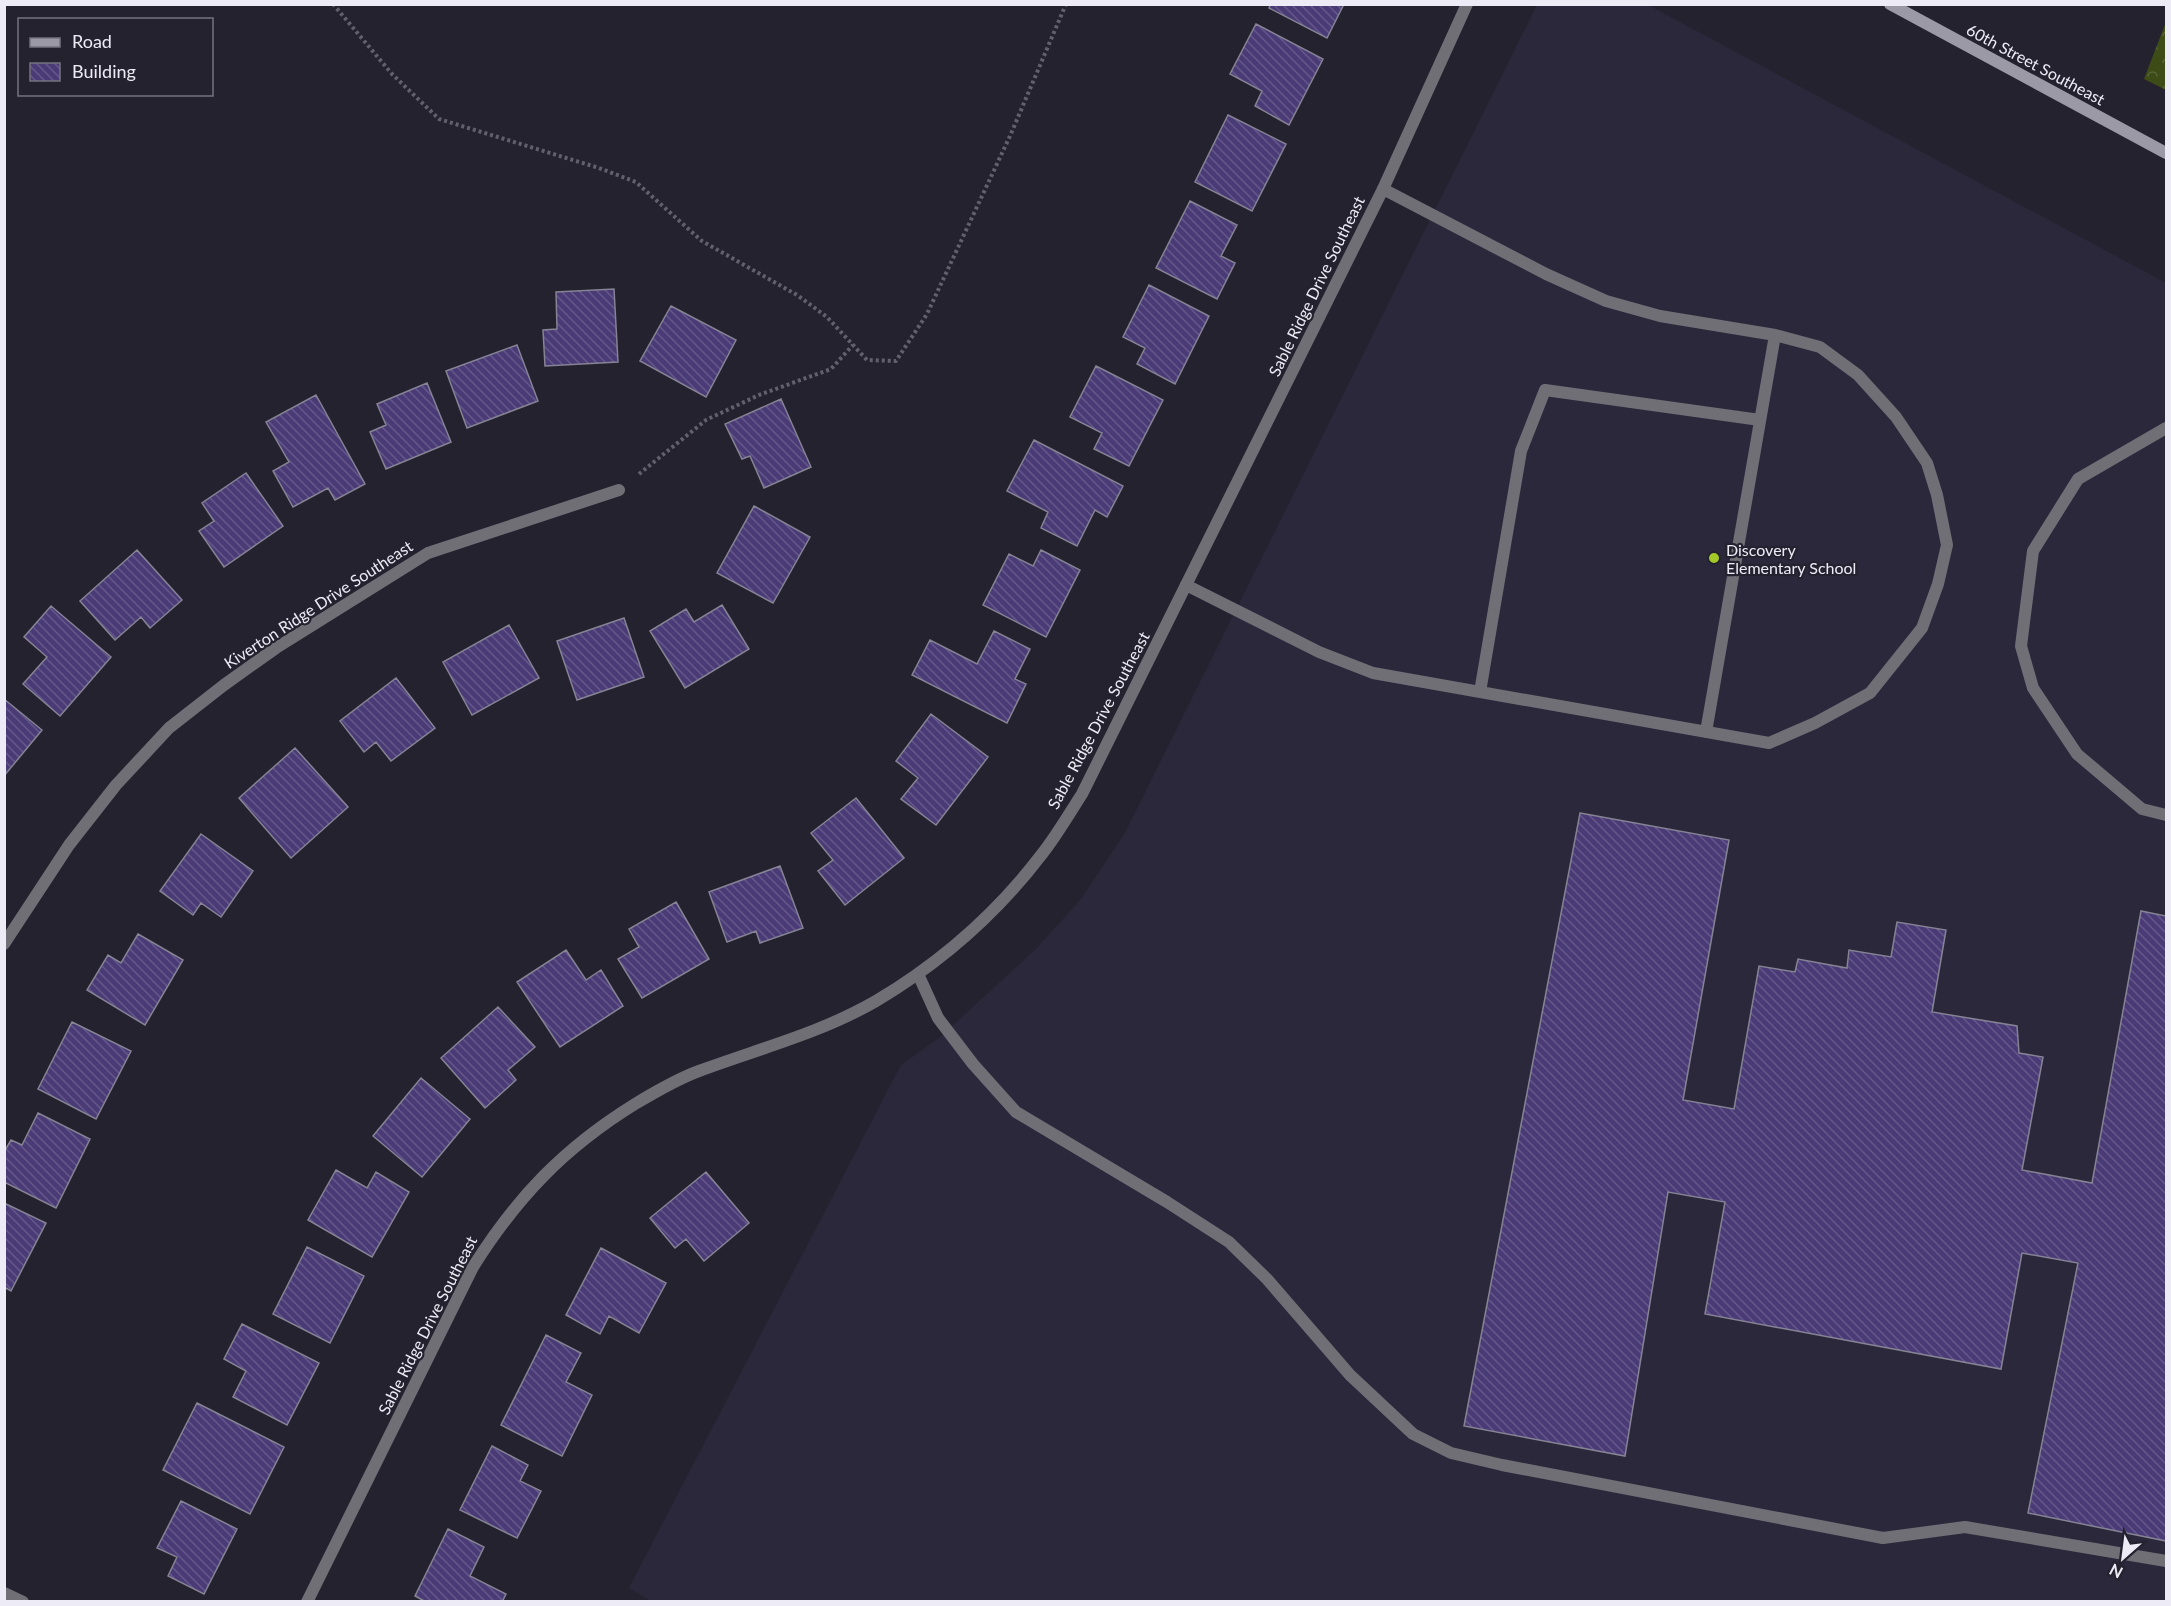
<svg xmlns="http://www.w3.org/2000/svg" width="2171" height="1606" font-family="Lato,sans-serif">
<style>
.built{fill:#2c283c}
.forest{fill:url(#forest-crowns)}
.building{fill:url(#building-back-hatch);stroke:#858394;stroke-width:1.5}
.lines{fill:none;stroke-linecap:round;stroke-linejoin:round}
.path{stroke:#62606c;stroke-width:4;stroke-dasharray:3 3;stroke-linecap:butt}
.service{stroke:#706f76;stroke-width:12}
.minor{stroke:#706f76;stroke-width:12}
.secondary{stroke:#9b99a5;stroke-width:12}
.poi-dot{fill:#a2c928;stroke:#252230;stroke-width:2}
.labels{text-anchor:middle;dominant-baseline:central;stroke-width:4.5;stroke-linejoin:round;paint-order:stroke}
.street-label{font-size:16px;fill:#edecf6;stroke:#252230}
.poi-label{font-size:16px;fill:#edecf6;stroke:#252230;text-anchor:start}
</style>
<defs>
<pattern id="forest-crowns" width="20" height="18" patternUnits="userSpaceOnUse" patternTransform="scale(1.5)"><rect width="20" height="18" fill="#3d4b16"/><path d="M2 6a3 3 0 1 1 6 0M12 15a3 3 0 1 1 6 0" fill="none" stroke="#596538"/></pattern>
<pattern id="building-back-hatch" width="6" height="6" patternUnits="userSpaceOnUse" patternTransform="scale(1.5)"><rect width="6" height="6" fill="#4a3b76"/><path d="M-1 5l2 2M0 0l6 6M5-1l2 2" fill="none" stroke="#64588a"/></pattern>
</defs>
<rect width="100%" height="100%" fill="#252230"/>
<path class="built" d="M1537,5h111l518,278v1318l-1513,1 -24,-14 272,-523 38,-27 97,-89 45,-50 44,-66z"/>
<path class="forest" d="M2166,22v68l-22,-11z"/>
<path class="building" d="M1271,4h73l-17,34 -58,-30z
M1256,24l67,35 -34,66 -34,-19 7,-15 -32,-17z
M1228,115l58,29 -34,67 -57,-29z
M1190,201l47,24 -16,31 14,7 -18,36 -61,-31z
M1149,285l60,31 -34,68 -38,-20 8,-16 -22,-11z
M614,289l4,73 -73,4 -2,-36 14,-1 -1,-37z
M671,306l65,34 -30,57 -66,-36z
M517,345l21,56 -71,27 -21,-57z
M1096,366l67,34 -34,66 -35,-17 8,-16 -32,-16z
M427,383l24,59 -65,27 -16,-37 16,-7 -9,-21z
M316,395l49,89 -30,16 -7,-12 -35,19 -20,-36 16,-9 -23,-40z
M781,399l30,68 -47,21 -14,-32 -8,3 -17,-35z
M1034,440l89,46 -16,31 -12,-7 -18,36 -36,-18 7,-16 -41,-21z
M246,473l37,53 -59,41 -25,-36 15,-10 -12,-18z
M754,506l56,31 -37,66 -56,-30z
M137,550l45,50 -32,28 -9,-11 -26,23 -35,-39z
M1041,550l39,20 -34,67 -63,-32 26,-51 24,12z
M722,605l27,44 -64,39 -35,-57 36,-22 8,13z
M51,606l60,51 -51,59 -37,-32 24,-27 -23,-20z
M624,618l20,59 -67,23 -20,-59z
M509,625l30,53 -67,37 -29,-53z
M994,631l36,18 -15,30 11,5 -19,39 -95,-48 18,-35 47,24z
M396,678l39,50 -44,33 -15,-19 -12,10 -24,-31z
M4,699l38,31 -38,46z
M931,714l57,43 -52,68 -35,-26 17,-21 -22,-17z
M295,748l53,59 -57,51 -52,-60z
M856,798l48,60 -59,47 -27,-34 15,-11 -22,-27z
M1580,813l149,27 -46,260 51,9 25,-143 36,6 3,-13 49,9 2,-18 42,7 6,-35 49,8 -14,82 85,14 2,27 24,4 -21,113 70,13 49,-272 25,5v625l-138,-28 50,-250 -56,-10 -21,116 -296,-55 20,-112 -57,-10 -43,264 -161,-30z
M201,834l52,37 -32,46 -20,-14 -8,12 -33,-24z
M780,866l23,62 -43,15 -4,-12 -29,11 -18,-50z
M676,902l33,57 -67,39 -24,-39 21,-12 -10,-18z
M138,934l45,26 -38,65 -58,-35 21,-35 13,8z
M566,950l20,30 15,-10 22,36 -63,41 -43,-65z
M498,1007l37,40 -27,23 8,10 -31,28 -44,-50z
M72,1022l59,29 -35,68 -58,-30z
M421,1078l49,41 -48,58 -49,-41z
M38,1113l52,26 -34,69 -52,-26v-30l7,-12 11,5z
M336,1170l31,18 9,-16 33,20 -37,65 -64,-37z
M706,1172l43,51 -45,38 -18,-22 -11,9 -25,-30z
M4,1203l42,20 -35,68 -7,-4z
M307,1247l57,29 -34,67 -57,-29z
M601,1248l65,35 -27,50 -30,-17 -9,18 -34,-19z
M242,1324l77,39 -32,62 -54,-28 13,-26 -22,-12z
M546,1335l35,18 -15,29 26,13 -30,61 -61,-31z
M197,1403l87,44 -34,67 -87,-44z
M492,1446l36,19 -8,16 21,10 -24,47 -57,-28z
M181,1501l56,28 -33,65 -36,-18 9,-19 -20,-9z
M448,1529l36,18 -14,29 36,18 -4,8h-76l-11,-6z"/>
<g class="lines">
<path class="path" d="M333,4l59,70 47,45 160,49 37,14 66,59 95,54 30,22 40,43 29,1 31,-47 83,-178 56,-132
M639,474l67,-54 53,-25 72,-26 22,-24"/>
<path class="service" d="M2166,428l-88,51 -45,72 -12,95 12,42 44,66 65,55 24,6
M1186,585l133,67 54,21 396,70 46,-20 55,-30 52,-65 16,-44 9,-39 -10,-50 -10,-32 -31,-46 -38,-42 -38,-28 -45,-12 -115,-19 -54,-15 -60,-27 -163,-85
M1480,692l41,-241 24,-61 215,30
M1706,732l69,-397
M918,974l20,44 35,46 43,48 151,90 62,40 38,37 83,96 63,59 38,19 51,12 381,73 82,-11 201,34"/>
<path class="minor" d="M4,944l65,-99 47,-60 53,-57 55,-43 52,-37 152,-95 191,-63
M4,1593l19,9
M307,1602l166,-335c44,-70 91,-119 162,-163 20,-12 42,-25 64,-33 59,-22 122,-38 177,-70 64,-38 121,-88 166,-147 15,-19 27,-40 40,-60l301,-605 84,-185"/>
<path class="secondary" d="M1890,4l276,149"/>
</g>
<circle class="poi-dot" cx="1714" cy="558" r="6"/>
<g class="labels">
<g class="street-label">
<text transform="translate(2036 64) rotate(28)">60th Street Southeast</text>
<text transform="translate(1316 286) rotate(-64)">Sable Ridge Drive Southeast</text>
<text transform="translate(318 604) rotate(-33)">Kiverton Ridge Drive Southeast</text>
<text transform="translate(1098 720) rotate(-62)">Sable Ridge Drive Southeast</text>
<text transform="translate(427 1325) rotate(-63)">Sable Ridge Drive Southeast</text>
</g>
<g class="poi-label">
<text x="1726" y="549">Discovery<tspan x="1726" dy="18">Elementary School</tspan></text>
</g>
</g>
<rect width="2171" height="1606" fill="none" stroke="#edecf6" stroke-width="12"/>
<rect x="18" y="18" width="195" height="78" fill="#252230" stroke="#75737f" stroke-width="1.5"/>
<rect x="30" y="38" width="30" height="9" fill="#9b99a5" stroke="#75737f" stroke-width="1.5"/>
<text x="72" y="48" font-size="18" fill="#edecf6">Road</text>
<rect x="30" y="63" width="30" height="18" fill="url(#building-back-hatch)" stroke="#75737f" stroke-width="1.5"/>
<text x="72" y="78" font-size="18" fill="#edecf6">Building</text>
<g transform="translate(2123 1558) rotate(208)" stroke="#252230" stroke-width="4.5" paint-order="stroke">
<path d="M0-4.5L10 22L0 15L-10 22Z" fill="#edecf6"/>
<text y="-9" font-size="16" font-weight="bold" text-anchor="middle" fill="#edecf6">N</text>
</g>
</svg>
